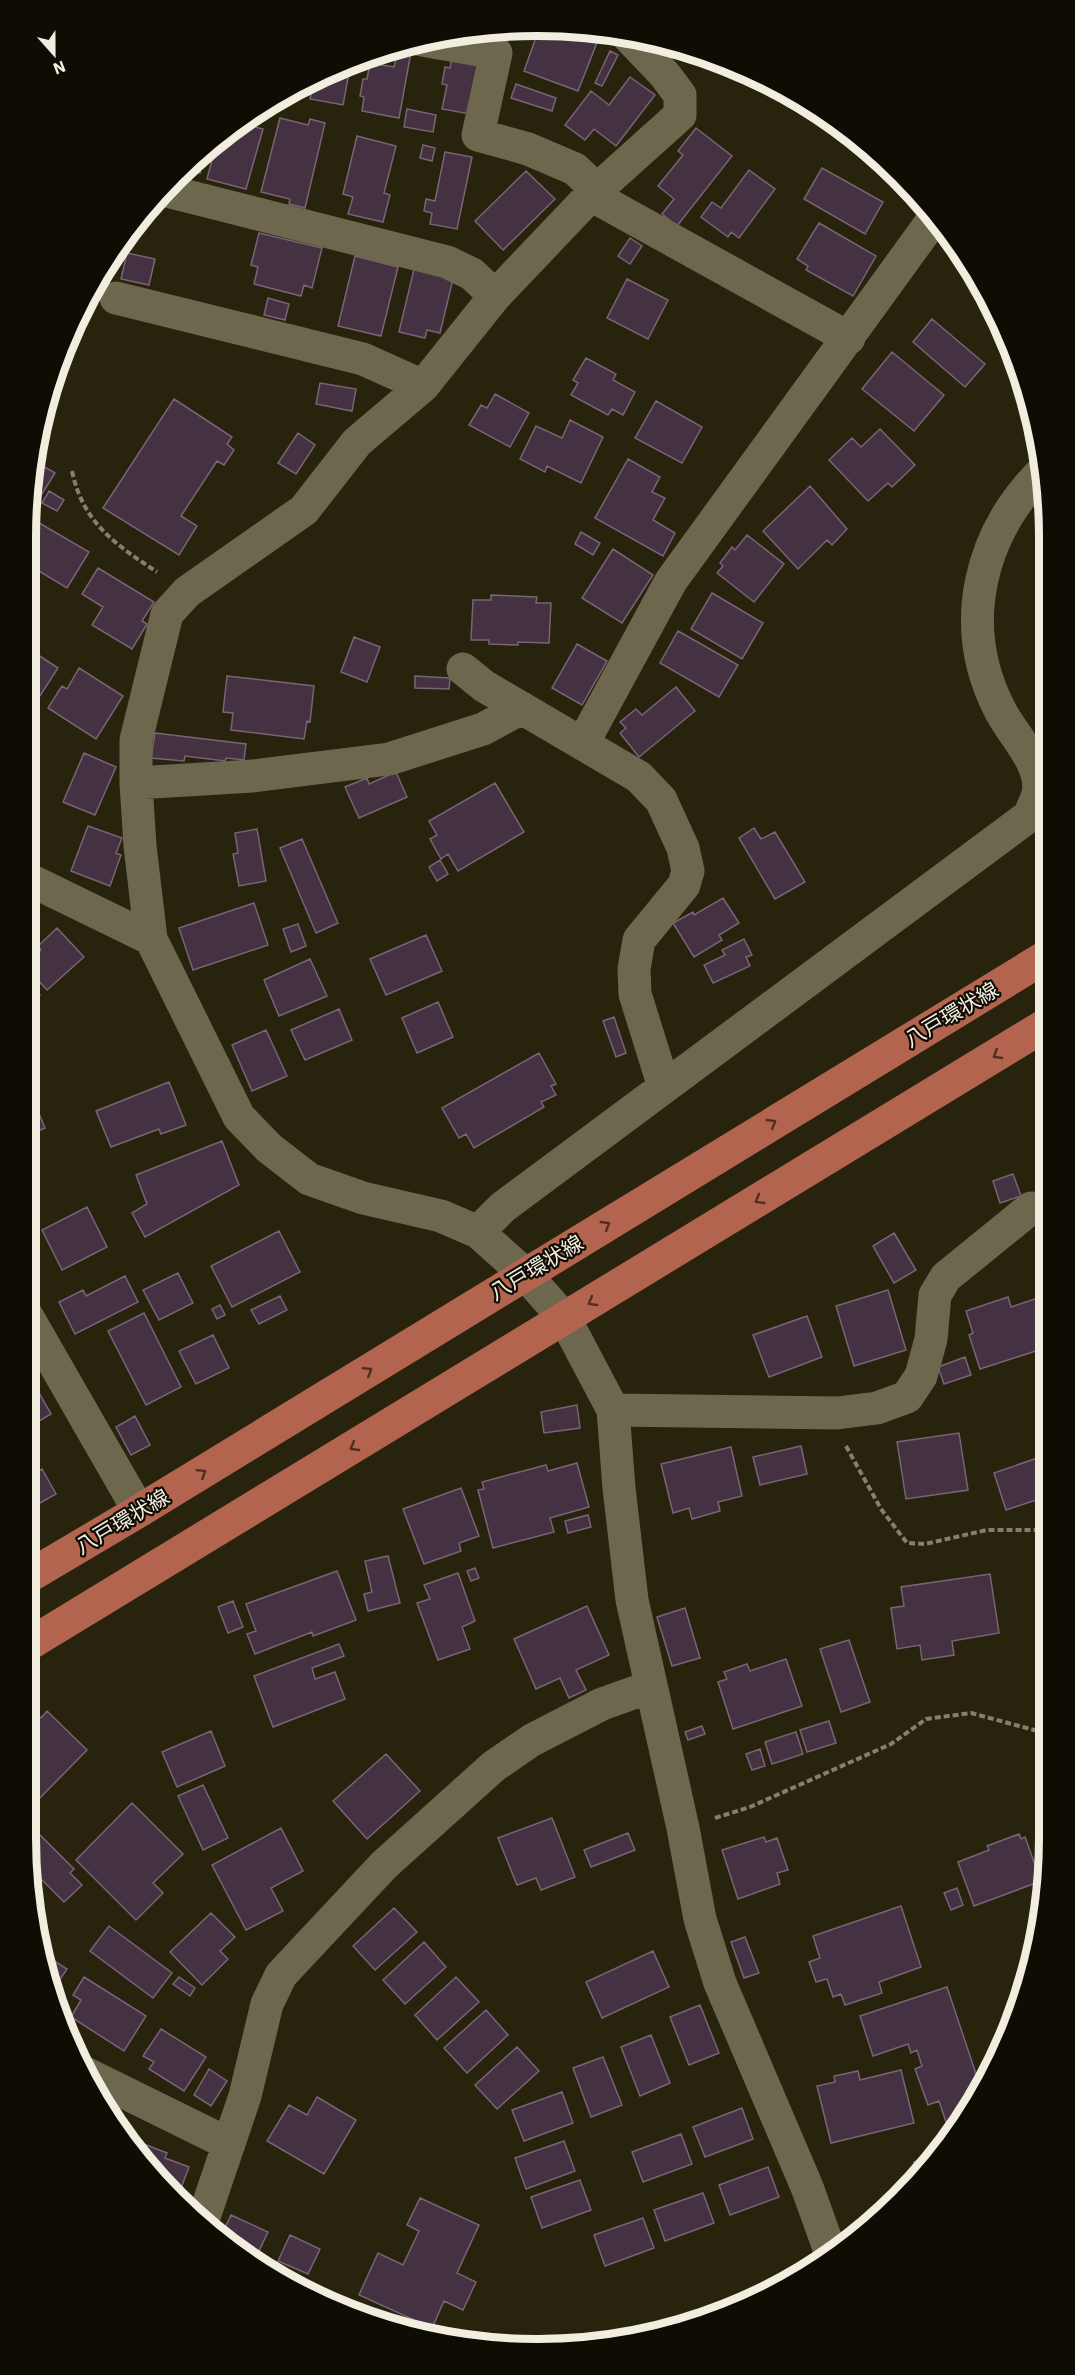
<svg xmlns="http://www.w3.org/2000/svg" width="1075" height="2375" font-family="'IBM Plex Sans','Noto Sans JP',sans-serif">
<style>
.building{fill:#443142;stroke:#796476;stroke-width:1.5}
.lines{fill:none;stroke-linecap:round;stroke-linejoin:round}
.path{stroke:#84806d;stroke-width:4;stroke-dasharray:6 3;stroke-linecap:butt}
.minor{stroke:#6c674d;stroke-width:33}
.primary{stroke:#b2644f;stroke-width:33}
.oneway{stroke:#502f22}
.labels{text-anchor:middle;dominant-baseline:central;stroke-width:4.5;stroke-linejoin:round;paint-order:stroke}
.street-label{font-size:21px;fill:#f1eee0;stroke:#0f0c04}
.rim{fill:none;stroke:#f1eee0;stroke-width:8}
</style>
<rect width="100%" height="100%" fill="#28230c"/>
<path class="building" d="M540,26l26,2 32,12 -20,51 -54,-20z
M398,50l13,2 -12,66 -37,-7 2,-14 -4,-1 3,-17h4l3,-16 24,4z
M610,51l8,4 -16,31 -7,-3z
M452,56l28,5 -10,53 -28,-5 5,-24 -5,-1 3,-17 5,1z
M351,62l-8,43 -33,-6 4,-20z
M630,77l25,18 -39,51 -22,-17 -9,11 -20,-15 26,-34 18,14z
M305,84l-2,13 -13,-3v-2z
M516,84l40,14 -4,13 -41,-13z
M407,109l29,6 -3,17 -29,-5z
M280,118l28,7 2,-6 15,4 -20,85 -16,-4 1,-5 -29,-7z
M239,123l24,6 -17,60 -39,-10 10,-38z
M696,128l36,28 -55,70 -15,-12 12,-15 -16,-13 25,-31 -5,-4z
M357,136l39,10 -12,47 6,2 -7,27 -35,-8 5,-17 -10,-3z
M423,145l12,3 -3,13 -12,-3z
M205,151l-5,22 -17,-4z
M445,152l27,5 -15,72 -27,-5 2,-11 -8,-2 2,-12 9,2z
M822,168l61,34 -18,32 -61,-35z
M749,170l26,19 -36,49 -8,-6 -3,5 -27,-20 11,-15 9,6z
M526,171l29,28 -52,51 -28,-29z
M819,223l57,33 -23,40 -47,-26 2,-4 -11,-7z
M259,233l63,15 -10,40 -8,-3 -3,11 -47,-12 4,-17 -7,-2z
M630,238l12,8 -12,18 -12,-8z
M127,253l28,6 -6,26 -28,-6z
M355,256l43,11 -17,69 -43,-10z
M414,269l39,10 -13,54 -13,-3 -2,8 -26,-6z
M627,279l41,21 -20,39 -41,-21z
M268,298l21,6 -4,16 -21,-5z
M932,319l53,45 -20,23 -52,-45z
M892,352l52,43 -30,36 -52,-42z
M586,358l30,16 -3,6 22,12 -12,23 -11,-6 -4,6 -37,-20 7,-12 -5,-3z
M320,383l36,6 -4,22 -36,-7z
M495,394l34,19 -19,34 -41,-22 12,-20 6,3z
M174,399l58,38 -5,7 7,6 -10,15 -7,-4 -36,55 16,10 -18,29 -76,-47z
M656,401l46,26 -20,36 -47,-25z
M570,420l33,17 -22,46 -34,-17 -2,6 -25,-13 16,-33 26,12z
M880,429l35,36 -23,22 -4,-4 -20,18 -39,-41 23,-22 9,9z
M298,433l17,12 -19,29 -18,-11z
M628,459l32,18 -8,15 13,6 -12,22 22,13 -12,23 -68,-38z
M33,460l22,13 -18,29 -8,-4z
M810,486l37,43 -15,16 -5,-5 -29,29 -35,-38z
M49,491l15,9 -7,11 -15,-8z
M29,517l60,35 -22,36 -38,-23 -3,6v-34z
M581,532l19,11 -7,12 -18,-11z
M747,535l37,29 -30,38 -37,-29 6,-7 -3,-3 12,-16 3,3z
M613,549l40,26 -31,48 -40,-25z
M98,568l56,34 -12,19 5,3 -15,25 -40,-24 11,-18 -21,-13z
M712,593l51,30 -21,36 -51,-30z
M491,595l46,2 -1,6h15l-2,40 -31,-1v3l-29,-1v-4h-18l2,-40h18z
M678,631l60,34 -19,32 -59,-34z
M354,637l26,10 -13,35 -26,-10z
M577,644l30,17 -25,44 -30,-17z
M26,647l32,21 -22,34 -10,-7z
M79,668l44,28 -27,43 -48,-31 14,-22 5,3z
M227,676l87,10 -4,36 -3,-1 -3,18 -73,-9 2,-17 -10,-1z
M415,676l35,2 -1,11 -34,-1z
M676,687l19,24 -56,46 -19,-24 6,-5 -6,-6 16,-13 6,6z
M155,733l91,11 -2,16 -18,-2 -1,3 -40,-5 -1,5 -33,-3z
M84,753l32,14 -21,48 -32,-13z
M396,772l11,25 -48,21 -14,-31 22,-9 2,6z
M495,783l29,49 -66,39 -10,-17 -7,5 -11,-20 7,-4 -8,-14z
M88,826l34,12 -6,15 5,2 -11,31 -39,-15z
M754,828l7,11 14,-7 30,50 -30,17 -36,-61z
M257,829l9,52 -27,5 -6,-32 5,-1 -3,-20z
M302,839l36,84 -22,10 -36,-85z
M440,860l8,14 -11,7 -8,-14z
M723,898l16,25 -20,12 3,5 -28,17 -21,-34 20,-11 1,3z
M254,903l14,42 -75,25 -14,-42z
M298,924l8,22 -15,6 -8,-23z
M57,928l27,29 -37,33 -21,-23v-3l15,-14 -3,-4z
M426,935l16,36 -56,24 -16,-36z
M744,939l8,16 -6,2 4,9 -37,17 -9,-18 21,-10 -3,-5z
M310,959l17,37 -48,20 -15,-36z
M26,979l14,16 -14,14z
M438,1002l15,35 -36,16 -15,-35z
M339,1009l13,31 -47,20 -14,-30z
M614,1017l12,36 -10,4 -13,-36z
M266,1030l21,46 -35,15 -20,-46z
M539,1053l17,31 -5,2 5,9 -15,7 3,5 -70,41 -8,-14 -7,4 -17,-30z
M169,1082l17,43 -25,9 -2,-5 -48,18 -15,-36z
M29,1089l16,39 -19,8v-45z
M222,1141l17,44 -94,52 -13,-24 15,-9 -11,-29z
M1013,1174l8,22 -21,7 -7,-22z
M87,1207l20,40 -45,23 -20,-40z
M279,1231l21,41 -68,35 -21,-41z
M894,1233l22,37 -22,13 -21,-37z
M178,1273l15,30 -34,17 -16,-30z
M125,1276l13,26 -63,32 -16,-32 24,-12 3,6z
M888,1290l18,60 -52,16 -18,-60z
M1047,1295l1,52 -68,22 -11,-34 4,-2 -7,-22 42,-14 3,10z
M280,1296l7,14 -28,14 -8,-14z
M220,1305l5,10 -8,4 -5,-10z
M144,1313l37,74 -35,18 -38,-74z
M807,1316l15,41 -53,20 -16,-42z
M213,1335l16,33 -33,16 -17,-33z
M965,1357l6,18 -27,9 -6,-17z
M26,1370l25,44 -25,15z
M577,1405l3,23 -36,5 -3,-21z
M135,1416l15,29 -19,10 -15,-28z
M959,1433l9,57 -62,9 -9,-57z
M801,1446l6,28 -47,11 -7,-28z
M731,1447l11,49 -24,6 2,9 -28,8 -3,-11 -16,5 -12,-49z
M1046,1455l2,7v34l-42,14 -12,-37z
M577,1463l12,44 -39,11 4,14 -61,16 -15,-58 6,-1 -2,-7 64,-17 2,6z
M42,1469l14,25 -30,17v-33z
M461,1488l18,48 -20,7 2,8 -37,13 -21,-55z
M588,1515l3,12 -23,6 -3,-12z
M388,1556l12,47 -32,8 -4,-17 8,-2 -7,-31z
M475,1568l4,10 -8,3 -4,-10z
M337,1571l19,49 -43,16 -1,-4 -57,22 -8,-20 9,-3 -10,-27z
M458,1573l17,48 -13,6 8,22 -32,11 -21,-57 13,-4 -6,-14z
M990,1574l9,59 -47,8 2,14 -32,5 -2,-15 -23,4 -6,-41 13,-2 -3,-19z
M233,1601l10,26 -15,6 -10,-26z
M587,1606l22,49 -33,15 10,20 -17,8 -9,-20 -24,11 -22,-50z
M685,1608l15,50 -28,8 -15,-49z
M849,1640l21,62 -29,10 -21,-63z
M339,1644l5,12 -32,12 3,11 20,-7 10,27 -72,28 -19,-51z
M786,1659l16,47 -69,23 -15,-47 9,-3 -3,-7 23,-8 3,7z
M47,1711l40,39 -54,55 -7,-7v-74l10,-11 5,5z
M829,1721l7,22 -29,9 -7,-22z
M702,1726l3,8 -17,6 -3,-8z
M211,1731l14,35 -48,21 -15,-35z
M796,1732l7,22 -31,10 -7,-22z
M760,1749l5,17 -13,4 -6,-16z
M386,1754l34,37 -53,48 -34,-38z
M203,1785l25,53 -25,12 -25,-54z
M132,1803l51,51 -30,29 10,10 -27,27 -60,-60z
M552,1818l23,59 -34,13 -5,-12 -19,7 -19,-47z
M32,1827l42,42 -4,4 12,12 -18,17 -33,-33 -5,-35z
M281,1828l22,43 -32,17 12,23 -37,19 -34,-65z
M628,1833l7,17 -44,17 -7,-17z
M1019,1834l2,5 4,-2 16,44 -67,25 -16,-44 31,-12 -2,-4z
M764,1837l2,5 11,-4 11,32 -11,3 3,11 -42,15 -16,-49z
M957,1888l6,17 -12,5 -7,-17z
M901,1906l20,61 -42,15 3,11 -37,12 -4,-11 -8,3 -6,-18 -11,3 -7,-20 11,-4 -7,-22z
M394,1908l23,24 -42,38 -22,-24z
M211,1913l24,24 -15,14 8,8 -26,26 -32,-33z
M109,1926l63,47 -19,25 -63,-47z
M745,1937l14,36 -15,5 -13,-36z
M424,1942l22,25 -41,37 -22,-24z
M653,1951l16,36 -67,31 -16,-36z
M45,1955l22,14 -16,24z
M84,1977l62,39 -22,35 -53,-34 10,-17 -8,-5z
M179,1977l16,11 -5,8 -17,-12z
M456,1977l23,25 -42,38 -22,-25z
M947,1987l32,96 -26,44 -5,1 -9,-27 -11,4 -13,-36 7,-3 -5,-16 -6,3 -3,-9 -35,12 -13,-40z
M700,2005l19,48 -30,12 -19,-48z
M486,2010l22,25 -41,38 -23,-25z
M161,2029l45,28 -22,34 -35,-22 5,-7 -11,-6z
M651,2035l19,48 -30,13 -19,-49z
M517,2047l22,24 -42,38 -22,-24z
M603,2057l19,48 -31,12 -18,-49z
M209,2069l18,12 -16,25 -17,-11z
M901,2070l13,53 -83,20 -14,-57 18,-4 -1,-6 24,-5 2,9z
M562,2092l11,31 -49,18 -12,-31z
M317,2097l39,23 -32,54 -57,-33 22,-36 18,10z
M742,2108l11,31 -48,18 -12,-30z
M681,2134l11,30 -49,18 -11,-30z
M131,2139l36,14 -2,5 24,9 -11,29 -26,-21 -23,-32z
M564,2141l11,30 -49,18 -11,-31z
M936,2154l-14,21 -3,3 -5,-16z
M768,2167l11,30 -49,18 -11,-30z
M580,2180l11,30 -49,18 -11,-31z
M703,2193l11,30 -49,18 -11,-31z
M420,2198l59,27 -22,48 19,9 -13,28 -19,-9 -12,27 -73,-33 19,-42 25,12 16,-34 -12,-6z
M231,2215l37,17 -11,23 -15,-6 -19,-17z
M643,2218l11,30 -49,18 -11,-31z
M863,2224l-15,12 -2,-6z
M290,2235l30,14 -12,25 -30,-13z"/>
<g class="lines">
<path class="path" d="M72,471c11,52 43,73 85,101
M846,1446l35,63 26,34 18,1 62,-14h61
M715,1818l35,-11 141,-63 35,-25 45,-6 78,21"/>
<path class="minor" d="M422,40l74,13 -18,82 50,14 47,20 22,21
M163,190l284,72 25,12 23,22
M591,195l258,143
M116,298l247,61 60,27
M463,669l21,17 155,91 22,23 22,48 5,23 -4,14 -45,55 -5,29 1,25 29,93
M583,743l88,-162 264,-364
M136,783l117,-7 136,-17 94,-30 39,-21
M26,878l125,61 88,178 30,31 40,31 54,19 78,18 37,16 47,42 40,45 48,91 6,78 13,112 51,228 17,91 20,64 87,204 23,64
M151,939l-11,-93 -4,-63v-43l31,-126 20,-22 117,-82 53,-68 66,-56 72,-90 96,-101 89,-80v-20l-15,-20 -39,-41
M478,1232l25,-25 526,-391c3,-7 7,-15 9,-22 6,-31 -27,-60 -39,-86 -42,-83 -20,-175 46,-239
M26,1317l1,-1 112,195
M613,1410l224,3 40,-5 30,-11 14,-21 10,-37 4,-44 11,-18 85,-69
M85,2073l144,71
M204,2217l41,-121 22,-92 14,-29 103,-110 110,-99 38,-26 70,-36 48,-17"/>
<path class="primary" d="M26,1578l113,-67 908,-555
M26,1646l1021,-622"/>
</g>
<defs><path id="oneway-chevron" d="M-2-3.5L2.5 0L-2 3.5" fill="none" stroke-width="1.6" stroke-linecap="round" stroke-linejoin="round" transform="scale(1.5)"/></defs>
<g class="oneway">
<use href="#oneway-chevron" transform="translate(997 1055) rotate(149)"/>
<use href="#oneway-chevron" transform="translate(772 1123) rotate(-31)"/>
<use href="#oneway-chevron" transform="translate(759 1200) rotate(149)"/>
<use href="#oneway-chevron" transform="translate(606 1225) rotate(-31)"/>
<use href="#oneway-chevron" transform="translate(592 1302) rotate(149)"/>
<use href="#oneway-chevron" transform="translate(368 1371) rotate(-32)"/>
<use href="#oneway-chevron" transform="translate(354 1447) rotate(149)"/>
<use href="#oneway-chevron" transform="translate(202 1473) rotate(-32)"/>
</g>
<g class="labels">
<g class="street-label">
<text transform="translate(951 1014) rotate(-31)">八戸環状線</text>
<text transform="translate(536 1267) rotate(-31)">八戸環状線</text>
<text transform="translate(122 1521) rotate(-31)">八戸環状線</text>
</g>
</g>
<path d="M0 0H1075V2375H0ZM537 36H538A501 501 0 0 1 1039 537V1838A501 501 0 0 1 538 2339H537A501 501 0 0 1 36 1838V537A501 501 0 0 1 537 36Z" fill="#0f0c04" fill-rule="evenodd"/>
<path class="rim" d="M537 36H538A501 501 0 0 1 1039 537V1838A501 501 0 0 1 538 2339H537A501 501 0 0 1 36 1838V537A501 501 0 0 1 537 36Z"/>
<g transform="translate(54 54) rotate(159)" stroke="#0f0c04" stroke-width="4.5" paint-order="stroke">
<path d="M0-4.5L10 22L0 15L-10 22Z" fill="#f1eee0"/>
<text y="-9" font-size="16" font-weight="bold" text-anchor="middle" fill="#f1eee0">N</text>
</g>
</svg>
